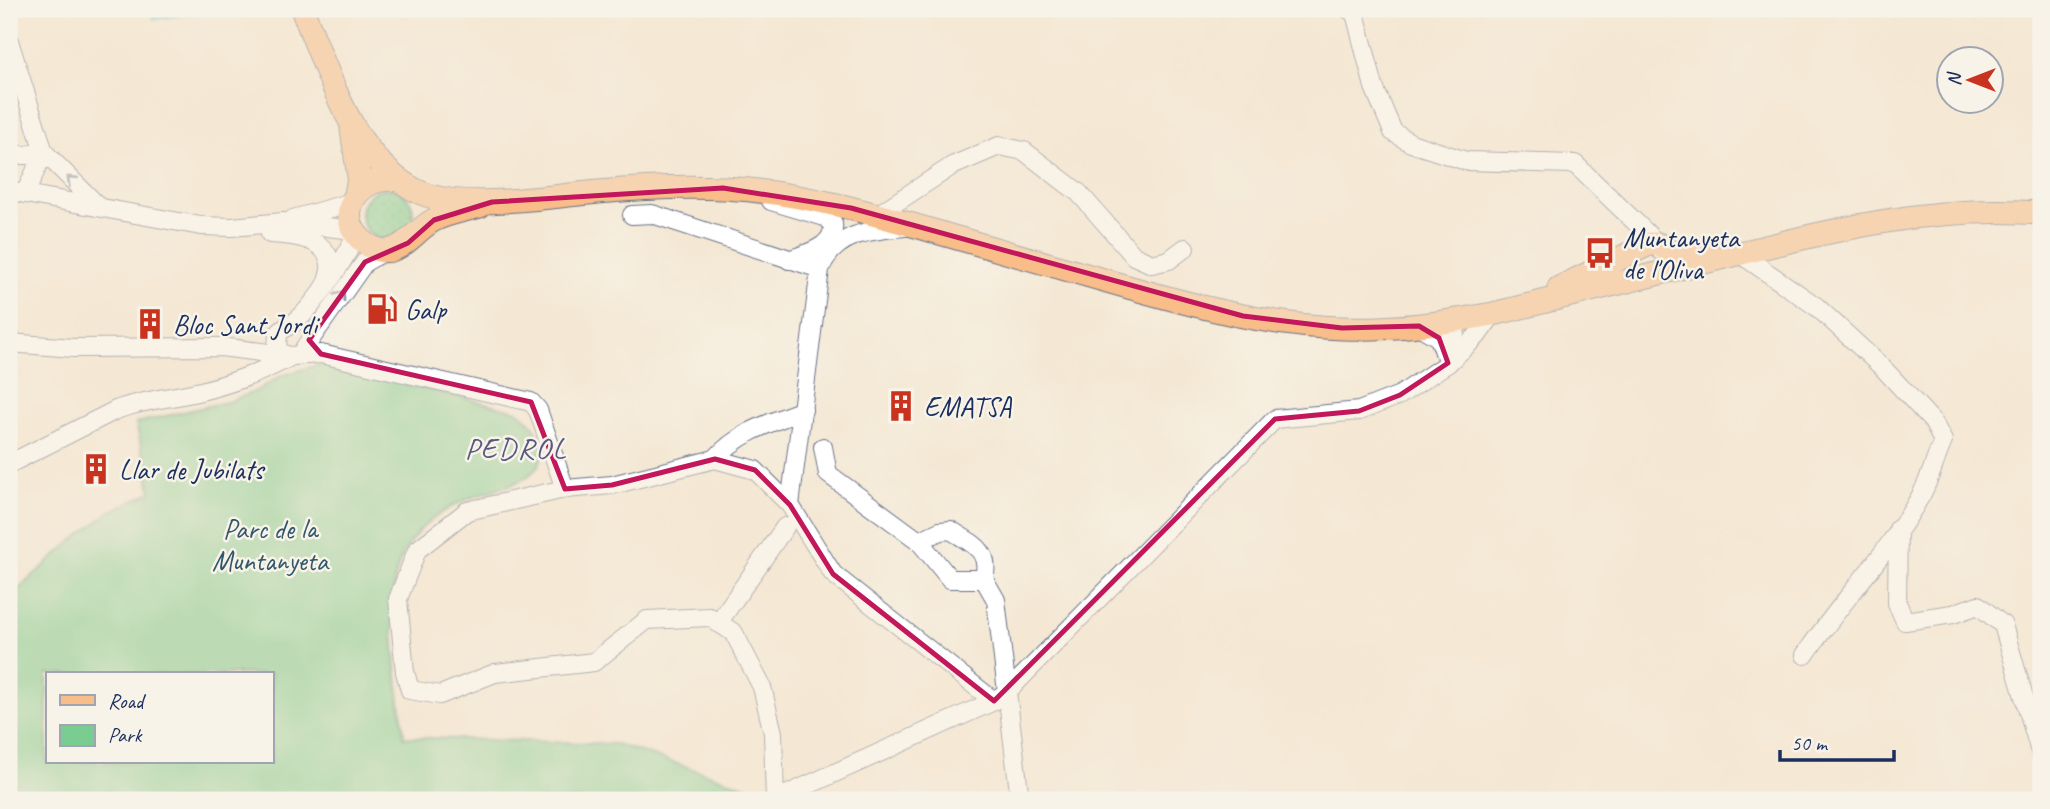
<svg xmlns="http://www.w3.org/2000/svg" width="2050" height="809" font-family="Caveat,sans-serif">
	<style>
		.grass { fill: url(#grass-dots); stroke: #4a7e77; stroke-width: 2 }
		.green { fill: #79cd90; stroke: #4a7e77; stroke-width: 2; fill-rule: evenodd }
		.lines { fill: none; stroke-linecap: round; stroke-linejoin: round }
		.stream { stroke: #52bfca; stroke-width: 4.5 }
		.minor-casing { stroke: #677087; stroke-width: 20 }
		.major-casing { stroke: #677087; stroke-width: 25 }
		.minor { stroke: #fff; stroke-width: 18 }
		.major { stroke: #f8bd88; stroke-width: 23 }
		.oneway { stroke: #8d97ae }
		.marked { fill: none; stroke: #c2185b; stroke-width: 5; stroke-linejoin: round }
		.labels { text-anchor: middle; stroke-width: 5; stroke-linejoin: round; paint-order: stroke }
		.poi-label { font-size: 28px; fill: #1b2f5e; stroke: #f7f3e8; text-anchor: start }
		.park-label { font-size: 28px; fill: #32566a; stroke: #f7f3e8 }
		.neighbourhood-label { font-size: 30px; letter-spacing: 2px; fill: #595882; stroke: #f7f3e8 }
	</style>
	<defs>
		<pattern id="grass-dots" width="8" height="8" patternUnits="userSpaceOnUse" patternTransform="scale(1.75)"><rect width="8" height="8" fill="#79cd90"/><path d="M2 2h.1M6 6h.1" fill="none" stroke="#68b07f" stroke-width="1.8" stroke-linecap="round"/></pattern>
	</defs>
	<rect width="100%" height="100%" fill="#f7f3e8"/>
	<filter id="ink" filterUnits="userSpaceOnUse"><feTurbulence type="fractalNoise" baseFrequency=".0143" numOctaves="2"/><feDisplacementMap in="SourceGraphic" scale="14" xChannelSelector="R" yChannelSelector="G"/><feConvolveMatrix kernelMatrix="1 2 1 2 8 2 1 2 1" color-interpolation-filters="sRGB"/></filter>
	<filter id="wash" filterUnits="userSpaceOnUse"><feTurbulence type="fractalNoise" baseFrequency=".00686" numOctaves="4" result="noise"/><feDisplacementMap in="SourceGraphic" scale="28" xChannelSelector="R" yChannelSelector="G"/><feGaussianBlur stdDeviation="1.57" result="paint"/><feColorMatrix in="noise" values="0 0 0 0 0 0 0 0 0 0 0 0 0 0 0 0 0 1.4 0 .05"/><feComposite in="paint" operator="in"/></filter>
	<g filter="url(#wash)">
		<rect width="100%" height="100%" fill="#f4e8d4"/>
		<circle class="grass" cx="387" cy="214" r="26"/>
		<path class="green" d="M317,365L406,384L514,410C535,418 553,453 534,471C522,483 505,486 490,491C452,503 416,522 400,561C383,601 400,692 404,737L616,744L764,792L766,800H9V597L71,542L111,511L151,492L136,423L230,401L254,392L281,376ZM47,674H271V762H47Z"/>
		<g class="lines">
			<path class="stream" d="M154,18L217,9"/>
		</g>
	</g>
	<g filter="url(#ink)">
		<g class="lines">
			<defs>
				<g id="minor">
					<path d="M1348,9L1355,13L1374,87L1393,132L1411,143L1466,161L1575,164L1658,244L1661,251"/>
					<path d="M9,41L44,152L99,207"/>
					<path d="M9,155H26L44,152"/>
					<path d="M9,191L201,226L232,227L283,222L354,230"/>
					<path d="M25,194L44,152"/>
					<path d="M771,201L825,217L833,223C836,247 807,253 789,260"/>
					<path d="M632,215L652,214L820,269"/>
					<path d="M877,215L952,166L999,146L1024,151L1079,193L1134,256L1152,264L1169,260L1185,248"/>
					<path d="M293,219L352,202"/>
					<path d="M270,234C290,235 328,237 330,265C331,270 328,277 327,282"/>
					<path d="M1739,253L1817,307L1883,368L1933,422L1943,441C1935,459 1930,480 1920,497C1888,554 1841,601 1805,655"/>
					<path d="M1419,326L1439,338L1448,363"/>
					<path d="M9,343L74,348L221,347L292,356L321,354L531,402L538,410L565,489"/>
					<path d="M303,350L365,262L387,250"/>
					<path d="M283,354L277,348L278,334C283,328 289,326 296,321C314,306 349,255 356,233"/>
					<path d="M1448,363L1458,320"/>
					<path d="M823,447L828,474L919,541L950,579H984L996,600L1020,800"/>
					<path d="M715,459C739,432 770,423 803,410"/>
					<path d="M9,464L116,410C143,400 172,398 201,391C233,383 263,372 292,356"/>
					<path d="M790,505L820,269C835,233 870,230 905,227"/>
					<path d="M1898,529L1897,603L1905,621L1953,614L1978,605L2003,625L2041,755"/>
					<path d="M919,541L940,531L951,530C973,545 991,549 984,579"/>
					<path d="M718,623L785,527"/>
					<path d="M994,701L833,574L790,505L755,470L715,459L612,485L565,489L467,511L417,550L398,599L405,672L410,690L440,695L495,673L594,662L647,620L710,617L734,633L762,687L773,733L775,800L994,701L1007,692L1275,419L1359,411L1400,395L1448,363L1477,336L1493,314"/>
				</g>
				<g id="major">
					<path d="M302,9C329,72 351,156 415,190C457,213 551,196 598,192C640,188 682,186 724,188C801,192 876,214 950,236C1010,253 1069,270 1128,287C1199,307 1269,326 1342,328C1394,330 1443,323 1493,314C1575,294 1656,274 1737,254C1842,228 1932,205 2041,213"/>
					<path d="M352,129L359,177L356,195"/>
					<path d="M398,180C358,173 331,217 365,243C396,266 411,232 434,220C447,213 466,210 480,206"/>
					<path d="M1559,288L1649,244H1658L1670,252H1708"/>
				</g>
			</defs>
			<use href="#minor" class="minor-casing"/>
			<use href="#major" class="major-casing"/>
			<use href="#minor" class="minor"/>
			<use href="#major" class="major"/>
		</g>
		<defs><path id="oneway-chevron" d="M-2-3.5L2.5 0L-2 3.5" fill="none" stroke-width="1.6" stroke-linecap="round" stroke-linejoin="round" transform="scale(1.75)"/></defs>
		<g class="oneway">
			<use href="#oneway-chevron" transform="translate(71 180) rotate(-137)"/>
			<use href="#oneway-chevron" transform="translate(341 295) rotate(-55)"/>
		</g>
	</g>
	<path d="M0 0H2050V809H0ZM723,188L851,208L1243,316L1342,328L1419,326L1439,338L1448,363L1400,395L1359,411L1275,419L994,701L833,574L790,505L755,470L715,459L612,485L565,489L531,402L321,354L309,340L365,262L408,243L434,220L492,202Z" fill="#f4e8d4" fill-opacity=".55" fill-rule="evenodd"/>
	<path class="marked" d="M723,188L851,208L1243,316L1342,328L1419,326L1439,338L1448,363L1400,395L1359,411L1275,419L994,701L833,574L790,505L755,470L715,459L612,485L565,489L531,402L321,354L309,340L365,262L408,243L434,220L492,202Z"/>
	<defs>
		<symbol id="bus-bare" viewBox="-9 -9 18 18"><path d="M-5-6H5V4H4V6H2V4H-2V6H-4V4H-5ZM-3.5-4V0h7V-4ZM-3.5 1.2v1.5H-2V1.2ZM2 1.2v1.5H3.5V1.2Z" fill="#c8321e" stroke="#f7f3e8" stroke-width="2.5" paint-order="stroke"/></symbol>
		<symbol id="fuel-bare" viewBox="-9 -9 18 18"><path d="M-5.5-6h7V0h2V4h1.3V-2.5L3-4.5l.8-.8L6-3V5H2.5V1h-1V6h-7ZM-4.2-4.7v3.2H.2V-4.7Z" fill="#c8321e" stroke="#f7f3e8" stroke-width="2.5" paint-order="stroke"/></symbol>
		<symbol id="building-bare" viewBox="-9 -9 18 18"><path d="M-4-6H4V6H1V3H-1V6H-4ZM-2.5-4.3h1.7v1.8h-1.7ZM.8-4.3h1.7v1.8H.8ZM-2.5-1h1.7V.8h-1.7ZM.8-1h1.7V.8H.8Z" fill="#c8321e" stroke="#f7f3e8" stroke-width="2.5" paint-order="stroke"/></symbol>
	</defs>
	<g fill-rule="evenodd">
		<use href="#bus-bare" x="1578" y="231" width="44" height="44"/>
		<use href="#fuel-bare" x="360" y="287" width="44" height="44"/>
		<use href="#building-bare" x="128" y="302" width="44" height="44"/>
		<use href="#building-bare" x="879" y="384" width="44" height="44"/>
		<use href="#building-bare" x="74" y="447" width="44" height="44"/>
	</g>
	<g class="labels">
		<g class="poi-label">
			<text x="1623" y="247">Muntanyeta<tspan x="1623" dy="32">de l'Oliva</tspan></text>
			<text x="405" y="319">Galp</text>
			<text x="173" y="334">Bloc Sant Jordi</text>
			<text x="924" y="416">EMATSA</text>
			<text x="119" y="479">Llar de Jubilats</text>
		</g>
		<g class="park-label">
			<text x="270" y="538">Parc de la<tspan x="270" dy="32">Muntanyeta</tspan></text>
		</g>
		<g class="neighbourhood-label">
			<text x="516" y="458">PEDROL</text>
		</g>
	</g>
	<rect width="2050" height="809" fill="none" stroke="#f7f3e8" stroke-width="35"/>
	<rect x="46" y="672" width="228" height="91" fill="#f7f3e8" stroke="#9fa5b1" stroke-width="2"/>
	<rect x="60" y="695" width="35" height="10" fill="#f8bd88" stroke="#9fa5b1" stroke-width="2"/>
	<text x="108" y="708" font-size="21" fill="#1b2f5e">Road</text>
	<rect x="60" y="725" width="35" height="21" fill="#79cd90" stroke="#9fa5b1" stroke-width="2"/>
	<text x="108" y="742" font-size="21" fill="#1b2f5e">Park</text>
	<g transform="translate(1970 80) rotate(270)"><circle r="33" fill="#f7f3e8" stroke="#9fa5b1" stroke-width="2"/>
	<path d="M0-5L12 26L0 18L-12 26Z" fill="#c8321e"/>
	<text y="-10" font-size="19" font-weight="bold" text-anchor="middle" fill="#1b2f5e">N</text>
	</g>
	<path d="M1780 750v10h114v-10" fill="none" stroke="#1b2f5e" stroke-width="3.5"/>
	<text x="1791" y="750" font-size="21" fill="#1b2f5e" stroke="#f7f3e8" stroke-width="5" paint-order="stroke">50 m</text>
</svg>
